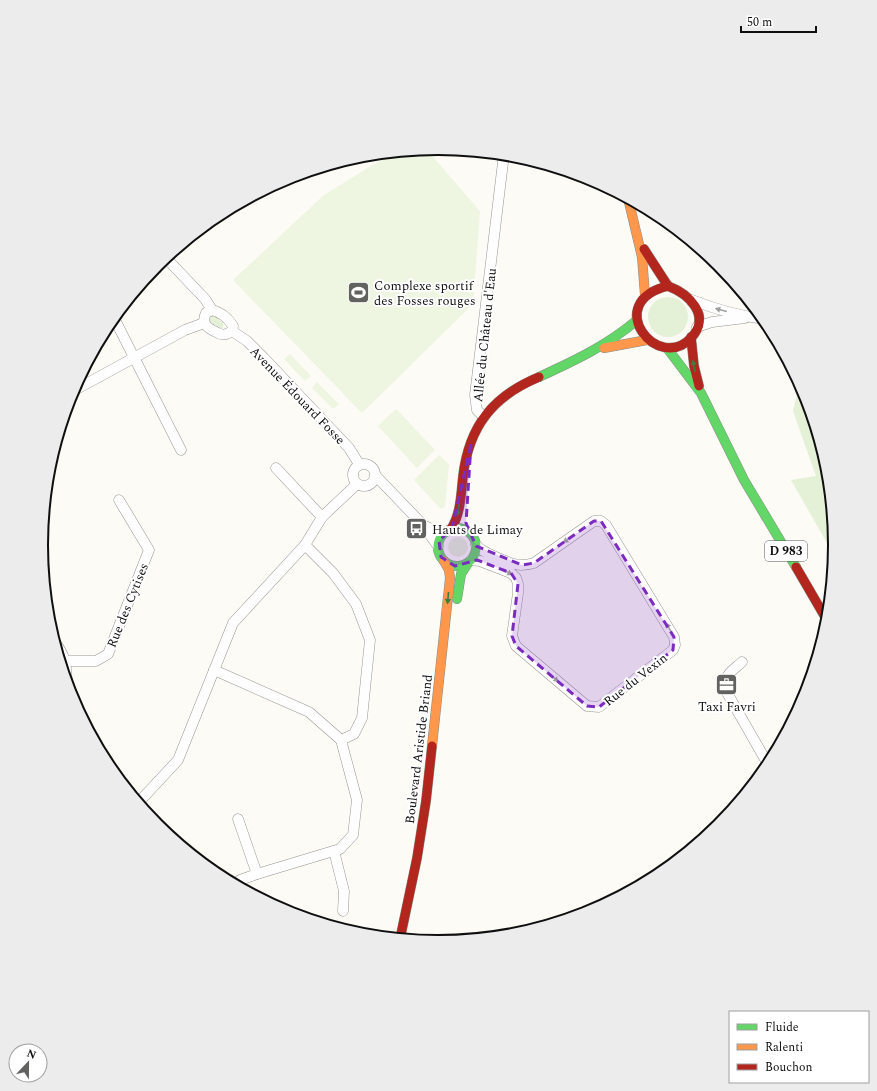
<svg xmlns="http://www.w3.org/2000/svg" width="877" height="1091" font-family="Spectral,serif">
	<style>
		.green { fill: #e4f1d6 }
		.pitch { fill: #eef5e0 }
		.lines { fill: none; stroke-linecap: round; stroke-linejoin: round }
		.street-casing { stroke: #969593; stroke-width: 11 }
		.fast-casing { stroke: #8c8c89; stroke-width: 10 }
		.slow-casing { stroke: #8c8c89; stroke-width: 10 }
		.jam-casing { stroke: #8c8c89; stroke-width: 10 }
		.street { stroke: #fffefe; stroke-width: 10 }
		.fast { stroke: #63d668; stroke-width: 9 }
		.slow { stroke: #ff974d; stroke-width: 9 }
		.jam { stroke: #b3261e; stroke-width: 9 }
		.oneway { fill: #9f9e9e }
		.oneway2 { fill: #3d7c40 }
		.marked { fill: #7b2cbf; fill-opacity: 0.2; stroke: #7b2cbf; stroke-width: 3; stroke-dasharray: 8 5; stroke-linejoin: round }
		.labels { text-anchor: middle; stroke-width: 4; stroke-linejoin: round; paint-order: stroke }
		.shield { fill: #fff; stroke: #575757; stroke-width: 1 }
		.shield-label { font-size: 12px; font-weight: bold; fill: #0f0f0f }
		.poi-label { font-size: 13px; fill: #0f0f0f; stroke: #fff; text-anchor: start }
		.street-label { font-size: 13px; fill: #0f0f0f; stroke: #fff }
		.rim { fill: none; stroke: #0f0f0f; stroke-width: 2 }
	</style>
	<rect width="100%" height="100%" fill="#fcfbf5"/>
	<g class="green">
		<circle cx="668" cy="317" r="20"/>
		<path d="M211,316H215L223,323V328L219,329L211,325L208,318Z"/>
		<path d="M800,382L806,394L828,468L836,546L835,557L791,480L816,476L793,411Z"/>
		<circle cx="458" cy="547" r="10"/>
	</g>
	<g class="pitch">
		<path d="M426,149L480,211L473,304L362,413L233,280L324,195L392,153Z"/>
		<path d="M290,354L311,376L305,381L284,359Z"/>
		<path d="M317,382L339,404L333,409L312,388Z"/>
		<path d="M396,409L435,450L417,468L378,426Z"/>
		<path d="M439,455L449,464L445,506L441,509L414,480Z"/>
	</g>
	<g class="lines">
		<defs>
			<g id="street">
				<path d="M166,258L205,299L212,310"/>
				<path d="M692,300C715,309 739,316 764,319"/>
				<path d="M212,310C222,313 227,317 233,326L232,331C230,332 228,334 226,334C223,335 219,334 216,332C207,328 201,323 206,313Z"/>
				<path d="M114,318L181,450"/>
				<path d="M697,327L712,322L745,318"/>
				<path d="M232,331L247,341L264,358L349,448L359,464"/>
				<path d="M73,391L185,330L204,323"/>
				<path d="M484,417L477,410L475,395L504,154"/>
				<circle cx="364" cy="475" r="11"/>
				<path d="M276,468L322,517"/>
				<path d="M376,476L423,525L438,546"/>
				<path d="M425,526L439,533L445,532"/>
				<path d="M471,560L480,561L511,573L516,578L518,584V593L512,636L516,646L587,706L599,707L673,650L675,645L674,637L606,525L601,521H594L534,563C530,564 525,565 521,565C512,565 481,552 476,545"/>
				<path d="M54,641C66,656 66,664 67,682"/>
				<path d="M66,661H96L108,654L149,550L119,500"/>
				<path d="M742,662C731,672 723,675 726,691L769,766"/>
				<path d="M214,670L309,712L341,740"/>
				<path d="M138,803L178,760L233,623L305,545L322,517L357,484"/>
				<path d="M238,819L257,874"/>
				<path d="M334,851L344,891L343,911"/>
				<path d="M235,885L240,880L257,874L340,849L353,835L357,800L341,740L354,734L362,718L370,640L356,604L333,573L305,545"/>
			</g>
			<g id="fast">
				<path d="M667,348L701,393L744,480L796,567"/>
				<path d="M539,377C574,361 608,345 637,320"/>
				<circle cx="457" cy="547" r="19"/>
				<path d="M457,599L461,574L468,563"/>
			</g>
			<g id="slow">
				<path d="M628,198L642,257L645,295"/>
				<path d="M604,348L647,340"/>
				<path d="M432,746L450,578L449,570L444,561"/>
			</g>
			<g id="jam">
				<path d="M644,249L668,286"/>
				<path d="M668,286C689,294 711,315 692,337C658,375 601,302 668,286Z"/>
				<path d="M691,337L694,366L699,386"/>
				<path d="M451,529C461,514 461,493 463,476C469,426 493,396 539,377"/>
				<path d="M796,567L828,622"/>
				<path d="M400,939L417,858L426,801L432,746"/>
			</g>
		</defs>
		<use href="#street" class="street-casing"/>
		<use href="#fast" class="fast-casing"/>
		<use href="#slow" class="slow-casing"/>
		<use href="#jam" class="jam-casing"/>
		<use href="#street" class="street"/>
		<use href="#fast" class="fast"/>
		<use href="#slow" class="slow"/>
		<use href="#jam" class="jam"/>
	</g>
	<defs><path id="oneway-solid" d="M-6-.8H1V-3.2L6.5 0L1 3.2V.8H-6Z"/></defs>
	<g class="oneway">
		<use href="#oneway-solid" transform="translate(721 310) rotate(-165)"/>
		<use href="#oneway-solid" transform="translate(568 539) rotate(145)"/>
		<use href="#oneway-solid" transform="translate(507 572) rotate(28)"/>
		<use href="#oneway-solid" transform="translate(669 628) rotate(-121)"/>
		<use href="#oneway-solid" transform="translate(554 678) rotate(40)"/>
	</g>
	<g class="oneway2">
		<use href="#oneway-solid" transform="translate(694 366) rotate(-102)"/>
		<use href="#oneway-solid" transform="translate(458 510) rotate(100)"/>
		<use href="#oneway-solid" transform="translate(448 598) rotate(95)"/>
	</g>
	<path class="marked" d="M471,444L466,523L476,546L522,565L534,563L594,521H601L674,637L673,650L599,707L587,706L516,646L512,636L518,584L511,573L477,560L455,566L441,557L439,541L452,528Z"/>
	<defs>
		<symbol id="stadium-square" viewBox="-11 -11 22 22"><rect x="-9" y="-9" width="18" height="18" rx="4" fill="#626260" stroke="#fff"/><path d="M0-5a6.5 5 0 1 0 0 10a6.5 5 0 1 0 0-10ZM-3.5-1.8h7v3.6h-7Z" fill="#fff"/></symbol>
		<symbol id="bus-square" viewBox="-11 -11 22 22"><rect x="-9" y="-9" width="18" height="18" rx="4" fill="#626260" stroke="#fff"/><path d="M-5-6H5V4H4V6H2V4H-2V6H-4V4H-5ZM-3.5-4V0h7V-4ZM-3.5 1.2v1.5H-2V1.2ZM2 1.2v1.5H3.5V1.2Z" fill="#fff"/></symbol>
		<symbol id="office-square" viewBox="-11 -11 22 22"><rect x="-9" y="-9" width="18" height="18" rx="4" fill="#626260" stroke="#fff"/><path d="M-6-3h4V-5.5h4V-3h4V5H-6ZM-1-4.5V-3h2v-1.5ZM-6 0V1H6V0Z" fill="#fff"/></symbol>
	</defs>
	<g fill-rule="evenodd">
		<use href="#stadium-square" x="346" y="280" width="25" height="25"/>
		<use href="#bus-square" x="404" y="516" width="25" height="25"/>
		<use href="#office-square" x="714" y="672" width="25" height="25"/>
	</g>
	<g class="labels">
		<rect class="shield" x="765" y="541" width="42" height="20" rx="3"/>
		<g class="shield-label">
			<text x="786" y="555">D 983</text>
		</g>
		<g class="poi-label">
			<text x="374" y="290">Complexe sportif<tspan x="374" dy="15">des Fosses rouges</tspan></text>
			<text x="432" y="534">Hauts de Limay</text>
			<text x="727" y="711" text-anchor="middle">Taxi Favri</text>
		</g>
		<g class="street-label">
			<text transform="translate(484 335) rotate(-84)" y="5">Allée du Château d'Eau</text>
			<text transform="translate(298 395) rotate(46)" y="5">Avenue Édouard Fosse</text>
			<text transform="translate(127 605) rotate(-68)" y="5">Rue des Cytises</text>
			<text transform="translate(635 679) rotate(-38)" y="5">Rue du Vexin</text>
			<text transform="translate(418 749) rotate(-83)" y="5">Boulevard Aristide Briand</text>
		</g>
	</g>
	<path d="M0 0H877V1091H0ZM48 545a390 390 0 1 1 780 0a390 390 0 1 1-780 0Z" fill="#ececec" fill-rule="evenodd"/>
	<path class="rim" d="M48 545a390 390 0 1 1 780 0a390 390 0 1 1-780 0Z"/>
	<rect x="729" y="1011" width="140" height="72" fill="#ffffff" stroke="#9f9f9f"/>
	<rect x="737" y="1024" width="20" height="6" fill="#63d668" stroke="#9f9f9f"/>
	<text x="765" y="1031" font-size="12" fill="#0f0f0f">Fluide</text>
	<rect x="737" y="1044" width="20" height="6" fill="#ff974d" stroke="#9f9f9f"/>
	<text x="765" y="1051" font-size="12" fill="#0f0f0f">Ralenti</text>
	<rect x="737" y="1064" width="20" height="6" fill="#b3261e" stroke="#9f9f9f"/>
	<text x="765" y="1071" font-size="12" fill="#0f0f0f">Bouchon</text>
	<g transform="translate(28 1063) rotate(22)"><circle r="19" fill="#ffffff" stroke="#9f9f9f"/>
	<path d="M0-3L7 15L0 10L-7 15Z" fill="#626260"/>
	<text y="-6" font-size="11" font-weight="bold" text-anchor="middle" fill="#0f0f0f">N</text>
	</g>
	<path d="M741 26v6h75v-6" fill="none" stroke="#0f0f0f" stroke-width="2"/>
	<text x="747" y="26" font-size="12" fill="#0f0f0f" stroke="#ffffff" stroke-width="3" paint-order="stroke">50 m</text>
</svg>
